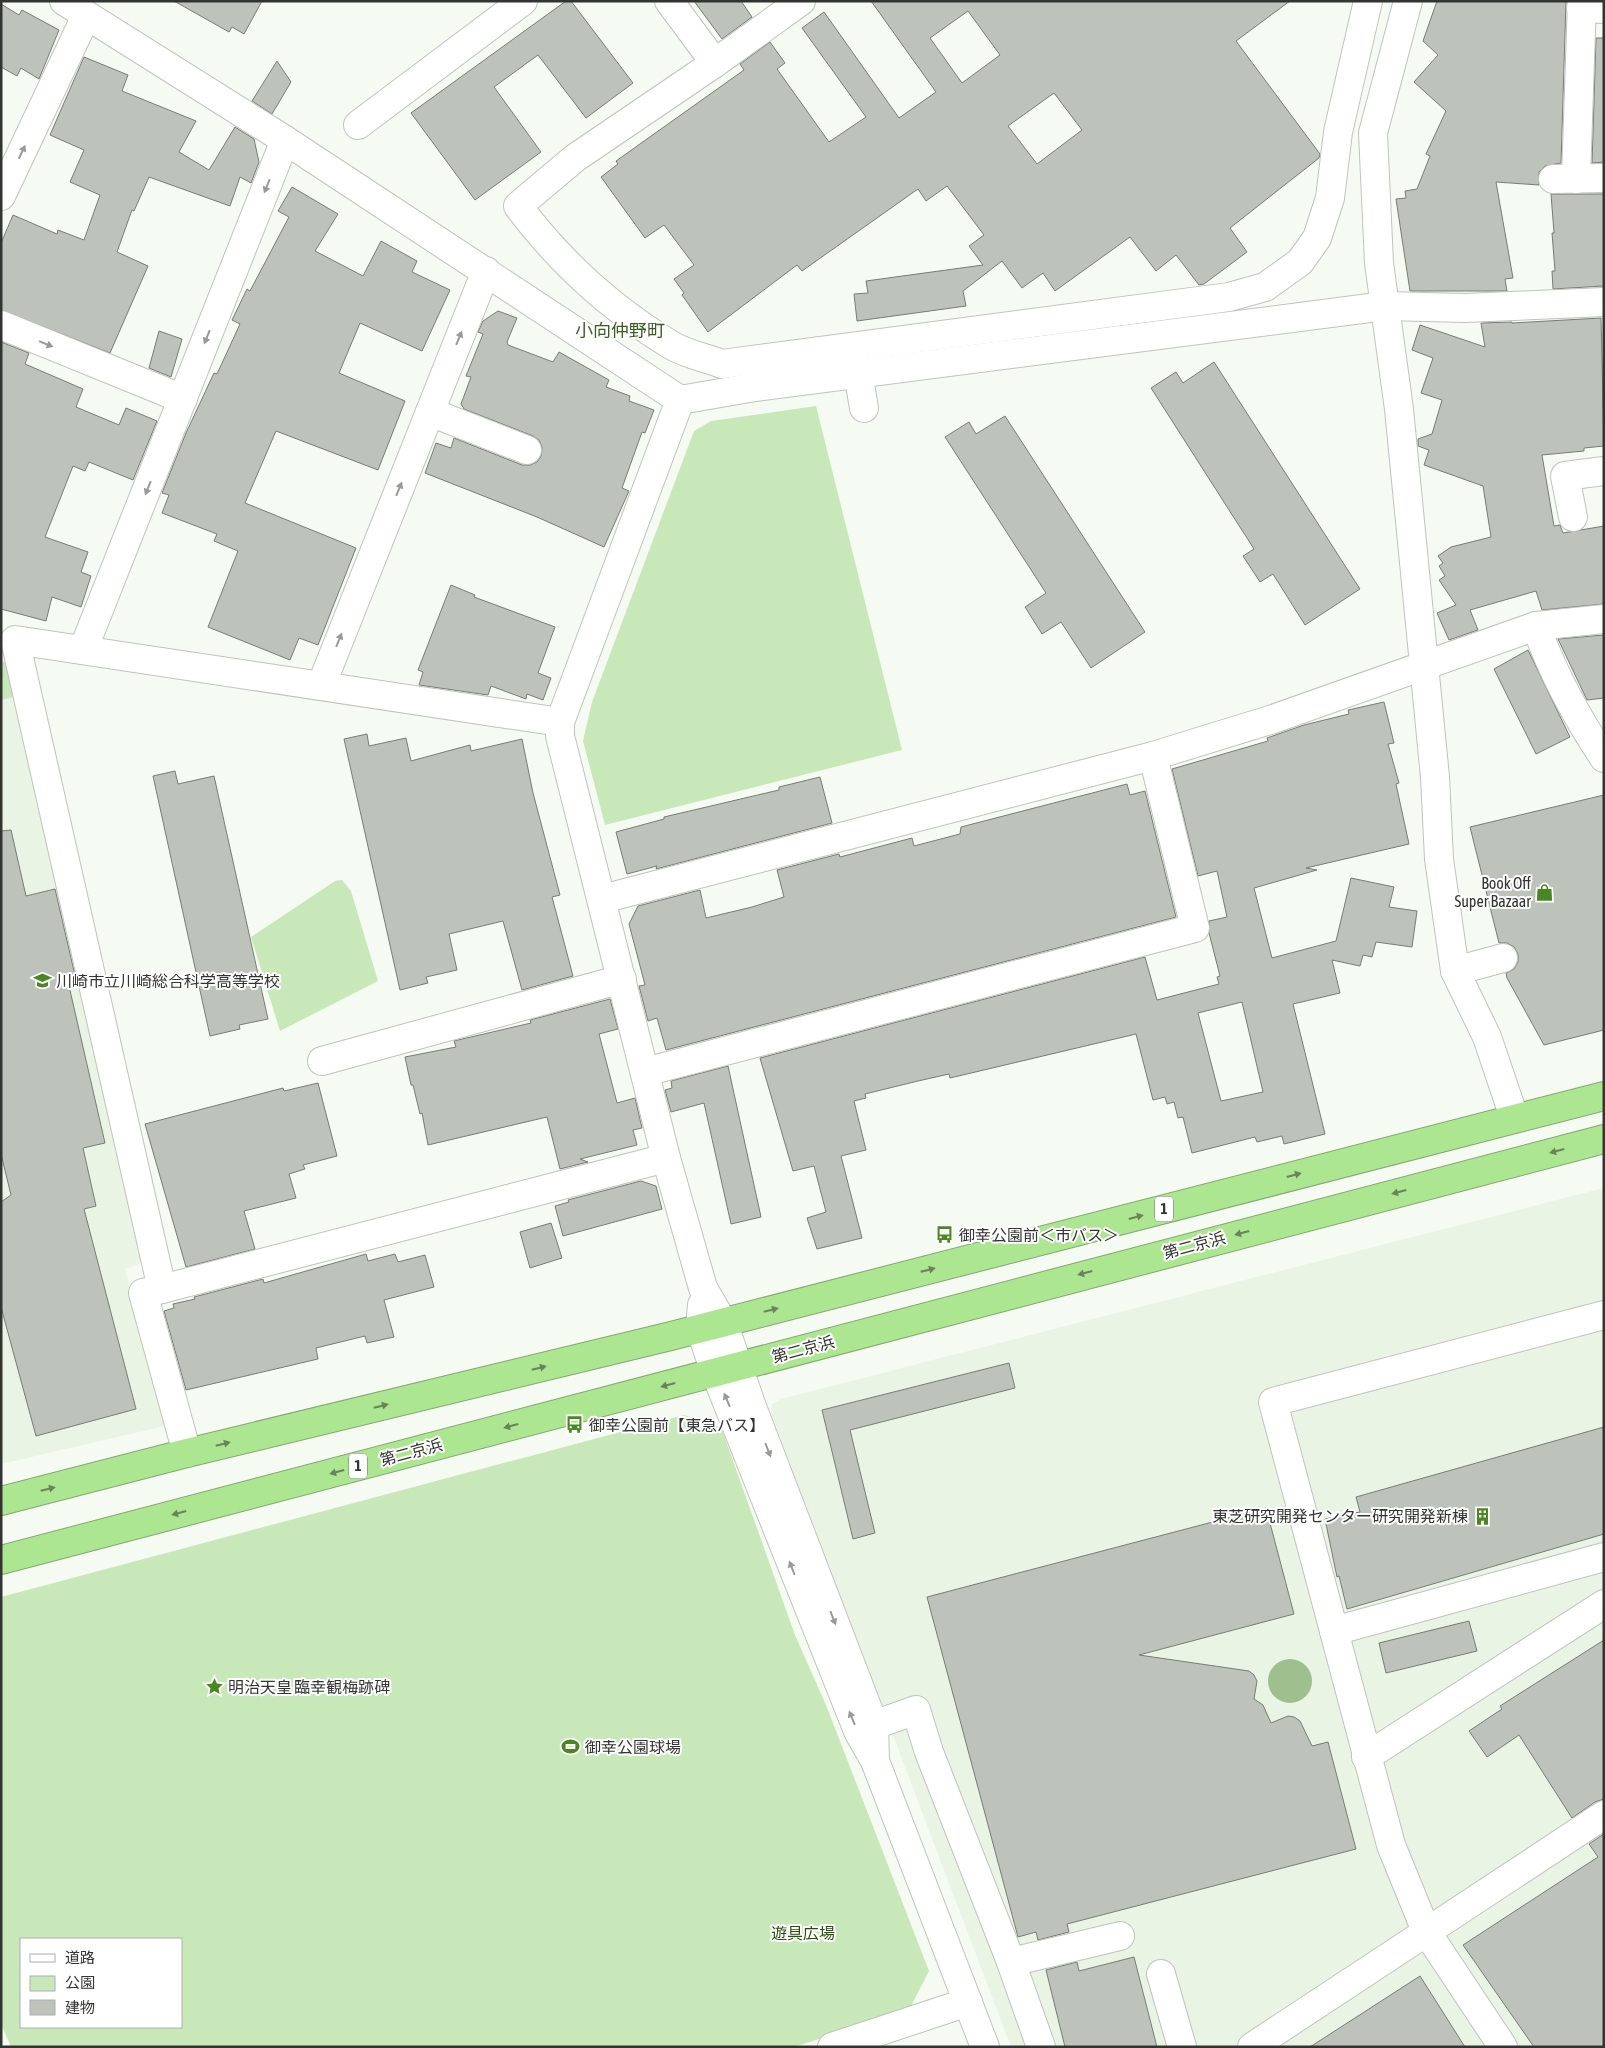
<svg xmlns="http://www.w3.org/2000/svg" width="1605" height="2048" font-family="'Asap Condensed','Noto Sans JP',sans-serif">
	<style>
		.built { fill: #e9f4e4 }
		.green { fill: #c8e8b9; fill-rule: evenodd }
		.water { fill: #9ebf8e }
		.building { fill: #bdc3ba; stroke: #777d75; fill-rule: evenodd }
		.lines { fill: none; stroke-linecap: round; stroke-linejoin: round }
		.minor-casing { stroke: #bec4bb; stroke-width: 30 }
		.highway-casing { stroke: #82a86f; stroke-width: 30 }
		.minor { stroke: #fff; stroke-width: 28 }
		.highway { stroke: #ade691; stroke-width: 28 }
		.oneway { fill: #989a98 }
		.oneway2 { fill: #69845c }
		.labels { text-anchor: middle; stroke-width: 4; stroke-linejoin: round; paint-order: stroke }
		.shield { fill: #fff; stroke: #70716f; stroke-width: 1 }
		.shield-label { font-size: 15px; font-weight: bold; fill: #323431 }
		.poi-label { font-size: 16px; fill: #323431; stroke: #fff; text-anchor: start }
		.street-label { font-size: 16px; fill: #323431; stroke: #fff }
		.park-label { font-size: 16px; fill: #254e07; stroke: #fff }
		.neighbourhood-label { font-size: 18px; fill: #396023; stroke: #fff }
	</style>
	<rect width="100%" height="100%" fill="#f5fbf2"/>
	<g class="built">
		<path d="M18,696L148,1261L125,1269L169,1425L1,1464V700Z"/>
		<path d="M1604,1188V2047H1011L771,1413L772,1404L781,1399Z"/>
	</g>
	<g class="green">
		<path d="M816,406L902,750L605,825L583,741L592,702L694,431L711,421Z"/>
		<path d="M1,661L10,663L18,696L1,700Z"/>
		<path d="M342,880L351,891L378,981L280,1031L251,937L335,881Z"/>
		<path d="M684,1415L721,1427L795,1635L826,1705L929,1971L909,2010L794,2047H11L1,2024V1597ZM21,1939H181V2027H21Z"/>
	</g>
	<circle class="water" cx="1290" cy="1681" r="22"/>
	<g class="building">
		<path d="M174,1H262L244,34L232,27L229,32Z"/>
		<path d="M566,1H571L633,83L586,118L538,55L494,87L541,152L475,200L411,113Z"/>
		<path d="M694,1H741L752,17L722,39Z"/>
		<path d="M871,1H1290L1236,41L1320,154L1319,158L1230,228L1247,252L1204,284L1199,285L1176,255L1156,271L1130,237L1055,291L1043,273L1022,288L1002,261L963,291L966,306L857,321L854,294L868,293L866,281L983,265L969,246L984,235L947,186L926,201L918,189L802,271L797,265L708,332L682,295L684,293L674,279L694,265L664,225L645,238L601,177L618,164L616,161L744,70L740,64L770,42L785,63L777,69L829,142L866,117L802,28L824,12L899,118L936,92ZM968,11L1000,55L962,83L930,38ZM1054,93L1082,130L1037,164L1008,126Z"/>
		<path d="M1437,1H1566L1561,163L1545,166L1539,172V185L1496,182L1513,278L1505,279L1507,291H1410L1396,199L1406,198L1405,191L1417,189L1430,156L1426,154L1446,111L1414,82L1438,55L1423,41Z"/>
		<path d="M1,4L19,15L22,10L59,30L39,79L21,68L17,76L1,67Z"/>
		<path d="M1596,38H1604V162L1592,163Z"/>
		<path d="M84,57L128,75L122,91L196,121L179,152L209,170L235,127L254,139L259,162L251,183L240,177L230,206L149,177L134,211L132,210L117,252L148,266L110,353L1,310V243L13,215L57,234L58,230L84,240L100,195L70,182L84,150L50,135Z"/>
		<path d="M277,61L291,82L272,114L252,101Z"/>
		<path d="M292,187L338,214L315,251L363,276L381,241L417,261L412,272L450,290L422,351L360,323L339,373L405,401L378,470L276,431L245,503L356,548L318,645L299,638L290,660L208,627L238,551L214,541L217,534L162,513L169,495L162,493L186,433L214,373L217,374L240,324L232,320L247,289L250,291L289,217L278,211Z"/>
		<path d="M1551,194H1604V286L1553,289L1552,271H1555L1552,233H1554Z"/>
		<path d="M498,311L517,318L507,342L508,345L553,362L559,352L609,380L606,387L630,396L629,401L654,410L645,433L642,432L622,488L629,491L604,547L537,517L425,473L436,443L451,448L454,438L522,465H530L537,462L541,456L542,447L539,440L533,436L464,409L461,404L471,377L466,376L483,334L478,332L483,321Z"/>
		<path d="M1601,318L1604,446L1584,448V451L1542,455L1554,526L1560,525L1563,533L1604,526V604L1542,610L1536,591L1470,610L1478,630L1449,640L1437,613L1456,605L1439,580L1445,576L1439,566L1443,563L1438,556L1451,547L1491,537L1483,486L1424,465L1429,450L1418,446V439L1432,434L1442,400L1421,393L1433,358L1412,350L1420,325L1485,347L1481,323L1512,322V323Z"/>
		<path d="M159,331L182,339L171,377L149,368Z"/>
		<path d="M1,342L29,353L25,364L83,389L76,407L119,425L126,408L157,421L133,480L89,462L85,471L73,466L45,537L88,552L81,572L91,576L81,607L52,597L46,621L1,609Z"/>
		<path d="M1214,362L1360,589L1305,625L1273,574L1260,582L1243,556L1254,549L1151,388L1176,372L1183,383Z"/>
		<path d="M1005,416L1145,632L1091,668L1061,622L1042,634L1025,607L1046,593L945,437L969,422L976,434Z"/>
		<path d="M451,585L475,595L474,597L555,627L538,673L551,678L543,700L527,694L526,699L491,686L488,695L419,685L423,672L418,670Z"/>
		<path d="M1604,635V698L1587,700L1558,639Z"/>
		<path d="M1528,650L1570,737L1536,754L1494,669Z"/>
		<path d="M1384,702L1394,743L1388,744L1399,783L1396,784L1409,844L1306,868L1317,870L1254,888L1272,958L1336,941L1351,878L1394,887L1389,907L1417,911L1412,947L1376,942L1372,957L1363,955L1360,966L1332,960L1340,993L1293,1004L1325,1134L1284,1144L1282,1136L1257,1142L1255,1137L1192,1153L1183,1117L1178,1118L1174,1102L1167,1104L1165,1097L1153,1100L1136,1034L950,1078L949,1074L918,1081L865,1094L866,1098L854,1101L866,1150L841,1156L862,1238L817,1249L807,1218L826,1212L814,1166L793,1171L760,1058L1145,957L1157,1000L1219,984L1217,977L1220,976L1209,933V921L1227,917L1217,871L1198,876L1172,769L1268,741L1267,738L1304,725L1349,714L1348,710ZM1242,1002L1263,1092L1221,1101L1198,1013Z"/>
		<path d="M367,734L369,746L406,738L411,761L470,745L471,751L522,739L533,793L560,895L552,897L573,976L522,990L503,921L449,934L457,970L426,977L428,983L400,990L344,739Z"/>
		<path d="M175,771L178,784L214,776L268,1019L239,1025L240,1029L210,1036L153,776Z"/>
		<path d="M820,777L832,823L656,869L657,866L627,874L616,832L664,819V817L779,790V787Z"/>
		<path d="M1127,784L1130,795L1145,791L1176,917L666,1050L657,1018L648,1021L639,986L645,985L629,924L638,906L700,890L706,918L752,907L784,897L777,870L839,854L840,857L912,838L914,846L960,834L961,827Z"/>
		<path d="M1604,795V1030L1544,1045L1507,978L1506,973L1514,969L1518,962V954L1514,947L1507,943H1499L1470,827Z"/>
		<path d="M11,830L26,896L55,889L77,984L69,986L105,1143L83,1148L96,1206L84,1209L136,1409L36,1436L1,1307V1202L11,1195L1,1154V831Z"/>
		<path d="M610,999L618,1029L599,1034L617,1103L635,1098L642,1128L633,1130L637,1145L580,1159L588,1162L560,1169L547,1117L428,1145L422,1113L420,1114L413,1085H411L405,1057L456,1047L454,1041L531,1023L530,1020Z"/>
		<path d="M728,1066L761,1217L731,1224L704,1103L671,1112L665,1090L672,1088L671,1081Z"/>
		<path d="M318,1083L337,1156L303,1165L305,1169L289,1174L296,1198L244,1211L255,1249L186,1267L145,1124L283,1088L284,1091Z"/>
		<path d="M641,1181L656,1186L662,1209L563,1236L555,1206L569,1202L568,1200Z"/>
		<path d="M551,1223L562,1258L530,1268L520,1232Z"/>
		<path d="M366,1254L368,1261L395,1254L398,1262L425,1255L434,1287L384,1300L394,1337L367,1343L365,1336L316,1348L318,1359L186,1390L164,1311L174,1308L173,1304L195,1299L194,1297L263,1279L264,1283Z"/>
		<path d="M1009,1363L1015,1388L850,1430L875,1533L853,1539L822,1410Z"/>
		<path d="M1604,1427V1534L1347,1609L1339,1576L1337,1577L1325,1519L1360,1512L1356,1497Z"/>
		<path d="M1266,1508L1294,1614L1139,1655L1249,1671L1254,1675L1257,1681L1254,1699L1263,1705L1271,1723L1288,1716L1294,1717L1300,1721L1312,1746L1328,1742L1356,1849L1067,1924L1069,1932L1038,1940L1036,1932L1018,1937L927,1597Z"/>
		<path d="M1469,1621L1477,1651L1386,1673L1379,1643Z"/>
		<path d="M1604,1640V1799L1595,1802L1572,1818L1519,1735L1487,1757L1469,1731L1502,1709L1500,1706Z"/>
		<path d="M1604,1834V2047H1534L1463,1945L1598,1857L1589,1844Z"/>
		<path d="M1134,1957L1157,2047H1065L1046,1970L1077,1962L1079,1971Z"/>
		<path d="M1420,1976L1465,2047H1310Z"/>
	</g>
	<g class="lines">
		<defs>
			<g id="minor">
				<path d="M64,1L285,140L680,400L560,722V736L666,1158L703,1288L723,1322L751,1404L874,1725L875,1761"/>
				<path d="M669,1L715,63"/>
				<path d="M801,1L715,63L575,158L518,206C559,261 612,309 671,345C686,354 706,358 722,364L1229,297L1265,287L1300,262L1317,238L1330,198L1338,132L1368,1"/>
				<path d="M1408,1L1373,133L1379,263L1399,409L1435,777L1439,859L1455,971L1487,1037L1514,1117"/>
				<path d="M1581,8L1604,9"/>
				<path d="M358,125L523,1"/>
				<path d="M1553,179L1604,178"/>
				<path d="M1576,179L1582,1"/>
				<path d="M1,196L86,16"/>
				<path d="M1,325L183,399"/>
				<path d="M858,373L864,408"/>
				<path d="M680,400L755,387L1385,306L1465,308L1604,302"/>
				<path d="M430,412L527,450"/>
				<path d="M1573,517L1565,476L1604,471"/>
				<path d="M1536,626L1604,619"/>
				<path d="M83,650L285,140"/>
				<path d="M321,686L486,271"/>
				<path d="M560,722L15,640L162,1289L666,1158"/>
				<path d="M602,899L1153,756L1270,720L1536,626C1553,674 1576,716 1604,758"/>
				<path d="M1455,971L1503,958"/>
				<path d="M322,1061L622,979"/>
				<path d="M645,1072L1195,928L1153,756"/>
				<path d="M162,1289L143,1293L187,1453"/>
				<path d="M702,1305L700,1328L715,1372L858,1731L875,1761L985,2047"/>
				<path d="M1334,1631L1273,1402L1604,1315"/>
				<path d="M874,1725L916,1710L929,1752L1011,1962"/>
				<path d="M1366,1757L1604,1604"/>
				<path d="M1161,1974L1182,2047"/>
				<path d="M832,2047L968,2002"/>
				<path d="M1041,2047L1011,1962L1120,1936"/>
				<path d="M1252,2047L1604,1815"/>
				<path d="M1503,2047L1426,1931L1391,1845L1334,1631L1604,1557"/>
			</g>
			<g id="highway">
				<path d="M1,1501L187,1453L671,1336L1604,1096"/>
				<path d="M1,1560L1604,1139"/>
			</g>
		</defs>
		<use href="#minor" class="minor-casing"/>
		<use href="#highway" class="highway-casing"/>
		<use href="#minor" class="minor"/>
		<use href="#highway" class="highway"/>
	</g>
	<defs><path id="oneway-solid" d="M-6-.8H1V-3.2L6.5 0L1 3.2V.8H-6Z" transform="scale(1.25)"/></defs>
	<g class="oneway">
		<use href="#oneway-solid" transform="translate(22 152) rotate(-65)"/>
		<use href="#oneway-solid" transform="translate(267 186) rotate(112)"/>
		<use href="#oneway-solid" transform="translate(207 337) rotate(112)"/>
		<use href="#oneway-solid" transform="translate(459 338) rotate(-68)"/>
		<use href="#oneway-solid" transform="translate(46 344) rotate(22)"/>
		<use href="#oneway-solid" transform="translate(148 488) rotate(112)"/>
		<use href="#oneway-solid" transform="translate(399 489) rotate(-68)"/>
		<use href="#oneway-solid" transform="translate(339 640) rotate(-68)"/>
		<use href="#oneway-solid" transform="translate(727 1400) rotate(-113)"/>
		<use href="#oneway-solid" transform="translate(768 1450) rotate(69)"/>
		<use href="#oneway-solid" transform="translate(792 1568) rotate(-111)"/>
		<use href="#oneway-solid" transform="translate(833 1618) rotate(69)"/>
		<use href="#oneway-solid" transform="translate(852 1718) rotate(-112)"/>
	</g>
	<g class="oneway2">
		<use href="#oneway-solid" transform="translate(1557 1151) rotate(165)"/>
		<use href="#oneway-solid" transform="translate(1294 1175) rotate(-15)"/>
		<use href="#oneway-solid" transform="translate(1399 1192) rotate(165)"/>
		<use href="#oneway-solid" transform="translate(1136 1217) rotate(-15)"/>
		<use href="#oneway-solid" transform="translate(1242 1233) rotate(165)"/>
		<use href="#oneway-solid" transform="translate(928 1270) rotate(-14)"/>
		<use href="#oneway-solid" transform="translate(1085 1273) rotate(165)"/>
		<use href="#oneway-solid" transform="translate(771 1310) rotate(-14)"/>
		<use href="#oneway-solid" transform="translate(539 1368) rotate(-14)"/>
		<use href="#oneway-solid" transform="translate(668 1385) rotate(165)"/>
		<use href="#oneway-solid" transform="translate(381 1406) rotate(-14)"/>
		<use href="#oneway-solid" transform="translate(511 1426) rotate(165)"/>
		<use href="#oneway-solid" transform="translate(223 1444) rotate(-14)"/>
		<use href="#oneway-solid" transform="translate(337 1472) rotate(165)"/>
		<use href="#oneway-solid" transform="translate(48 1489) rotate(-14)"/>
		<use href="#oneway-solid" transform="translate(179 1513) rotate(165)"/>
	</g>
	<defs>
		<symbol id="shop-bare" viewBox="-9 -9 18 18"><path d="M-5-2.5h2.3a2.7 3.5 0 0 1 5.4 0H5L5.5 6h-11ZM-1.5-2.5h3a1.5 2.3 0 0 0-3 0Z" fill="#4b8624" stroke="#fff" stroke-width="2.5" paint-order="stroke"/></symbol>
		<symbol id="school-bare" viewBox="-9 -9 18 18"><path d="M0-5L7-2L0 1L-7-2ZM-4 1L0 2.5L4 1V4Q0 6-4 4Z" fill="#4b8624" stroke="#fff" stroke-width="2.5" paint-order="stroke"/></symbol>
		<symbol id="bus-bare" viewBox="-9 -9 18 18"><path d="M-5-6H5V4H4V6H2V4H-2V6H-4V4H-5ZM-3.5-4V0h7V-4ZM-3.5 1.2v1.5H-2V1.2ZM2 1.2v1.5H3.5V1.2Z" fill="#4b8624" stroke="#fff" stroke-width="2.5" paint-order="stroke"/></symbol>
		<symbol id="building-bare" viewBox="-9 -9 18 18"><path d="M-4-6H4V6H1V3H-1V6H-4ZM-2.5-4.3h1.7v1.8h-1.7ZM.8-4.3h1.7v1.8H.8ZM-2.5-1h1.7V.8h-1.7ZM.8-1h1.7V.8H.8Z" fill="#4b8624" stroke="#fff" stroke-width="2.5" paint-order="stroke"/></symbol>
		<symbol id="sight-bare" viewBox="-9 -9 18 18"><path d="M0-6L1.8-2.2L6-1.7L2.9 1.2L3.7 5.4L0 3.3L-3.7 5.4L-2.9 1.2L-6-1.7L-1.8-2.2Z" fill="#4b8624" stroke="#fff" stroke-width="2.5" paint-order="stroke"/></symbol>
		<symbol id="stadium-bare" viewBox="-9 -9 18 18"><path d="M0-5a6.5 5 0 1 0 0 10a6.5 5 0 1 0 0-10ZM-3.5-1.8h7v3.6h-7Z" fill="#4b8624" stroke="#fff" stroke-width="2.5" paint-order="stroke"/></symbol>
	</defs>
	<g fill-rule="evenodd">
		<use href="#shop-bare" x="1532" y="880" width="25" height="25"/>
		<use href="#school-bare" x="30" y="968" width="25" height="25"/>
		<use href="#bus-bare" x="932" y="1222" width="25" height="25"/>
		<use href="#bus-bare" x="562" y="1412" width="25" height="25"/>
		<use href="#building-bare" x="1470" y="1504" width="25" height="25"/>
		<use href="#sight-bare" x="202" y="1674" width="25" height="25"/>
		<use href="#stadium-bare" x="558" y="1734" width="25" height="25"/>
	</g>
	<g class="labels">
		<g class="shield">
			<rect x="1155" y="1196.5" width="18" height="25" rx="4"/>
			<rect x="349" y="1453.5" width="18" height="25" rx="4"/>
		</g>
		<g class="shield-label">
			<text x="1164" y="1214">1</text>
			<text x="358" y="1471">1</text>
		</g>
		<g class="poi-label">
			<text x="1531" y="889" text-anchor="end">Book Off<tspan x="1531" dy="18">Super Bazaar</tspan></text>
			<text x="56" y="987">川崎市立川崎総合科学高等学校</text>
			<text x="959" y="1241">御幸公園前＜市バス＞</text>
			<text x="589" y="1431">御幸公園前【東急バス】</text>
			<text x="1468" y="1522" text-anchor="end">東芝研究開発センター研究開発新棟</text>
			<text x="228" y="1693">明治天皇 臨幸観梅跡碑</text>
			<text x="585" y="1753">御幸公園球場</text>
		</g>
		<g class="street-label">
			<text transform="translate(1194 1245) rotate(-15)" y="6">第二京浜</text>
			<text transform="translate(803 1349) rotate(-15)" y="6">第二京浜</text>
			<text transform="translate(411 1452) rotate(-15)" y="6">第二京浜</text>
		</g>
		<g class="park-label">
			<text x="803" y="1939">遊具広場</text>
		</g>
		<g class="neighbourhood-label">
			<text x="620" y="337">小向仲野町</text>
		</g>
	</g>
	<rect width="1605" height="2048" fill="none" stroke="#323431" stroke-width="5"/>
	<rect x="20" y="1938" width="162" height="90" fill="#ffffff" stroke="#adaead"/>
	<rect x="30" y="1954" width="25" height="8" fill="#ffffff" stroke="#adaead"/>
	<text x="65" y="1963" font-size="15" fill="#323431">道路</text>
	<rect x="30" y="1976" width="25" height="15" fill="#c8e8b9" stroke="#adaead"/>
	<text x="65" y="1988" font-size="15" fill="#323431">公園</text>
	<rect x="30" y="2000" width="25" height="15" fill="#bdc3ba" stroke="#adaead"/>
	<text x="65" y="2013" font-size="15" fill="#323431">建物</text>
</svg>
